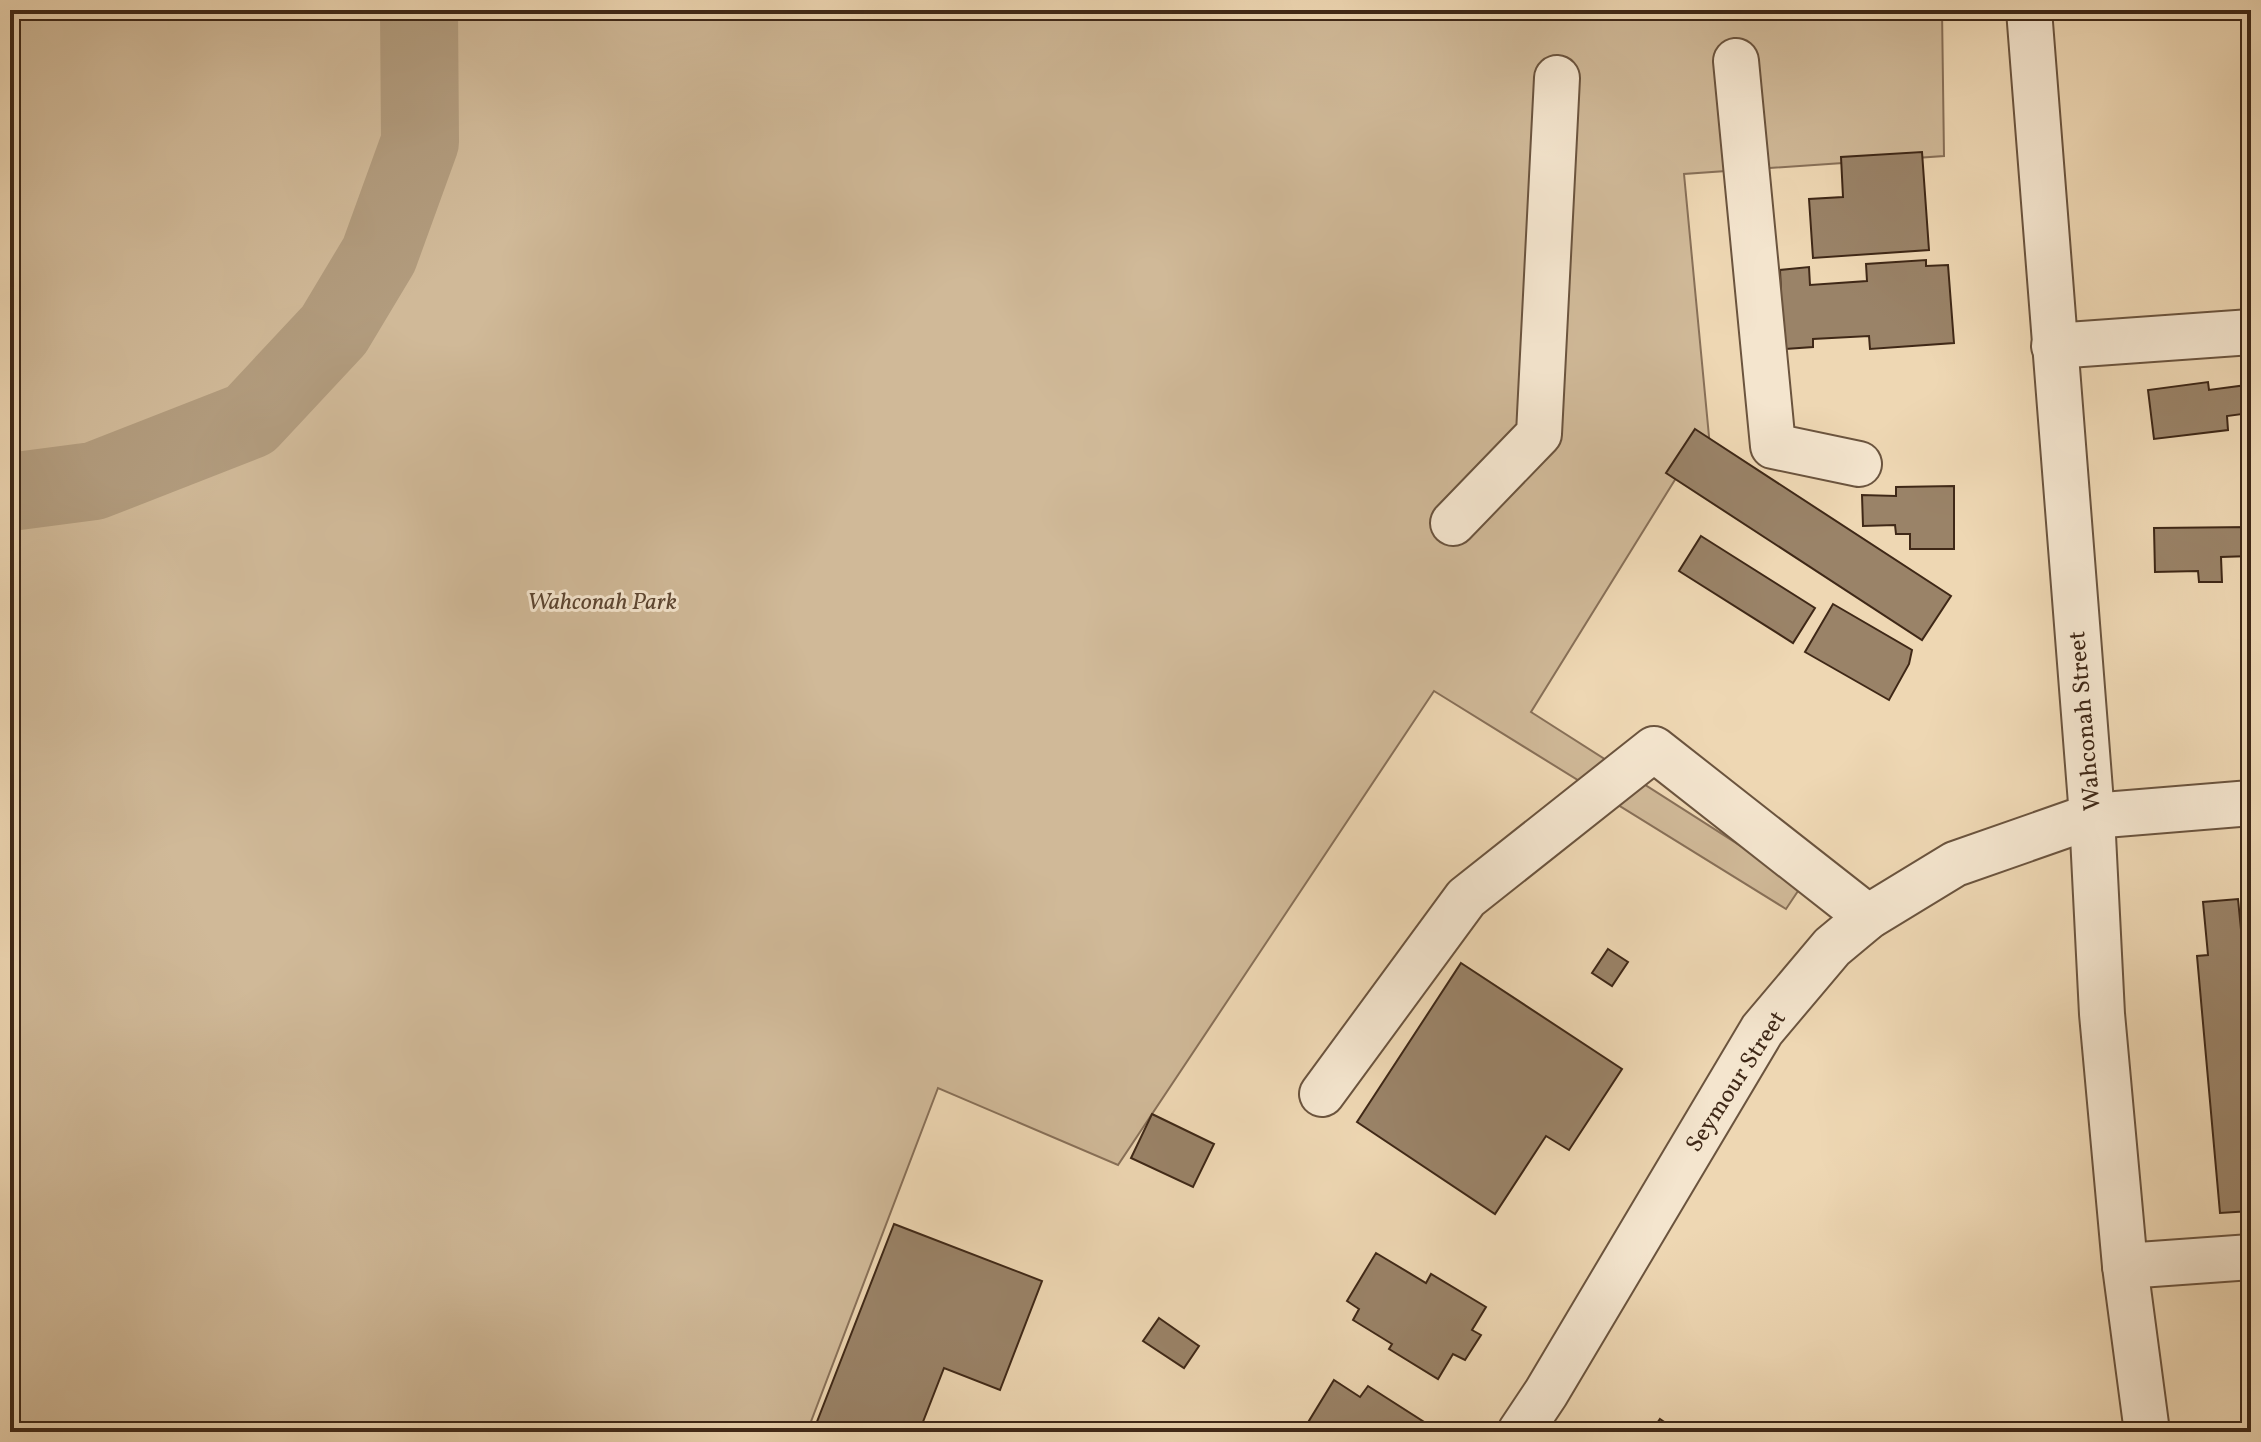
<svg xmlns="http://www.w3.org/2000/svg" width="2261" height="1442" font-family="Vollkorn,serif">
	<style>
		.green { fill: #d0b998; stroke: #887058; stroke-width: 2 }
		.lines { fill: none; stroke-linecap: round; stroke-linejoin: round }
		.river { stroke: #b29c7e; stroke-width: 78 }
		.building { fill: #9a8368; stroke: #3f2817; stroke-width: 2 }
		.minor-casing { stroke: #6b543e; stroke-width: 48 }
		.minor { stroke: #f4e5ce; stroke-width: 44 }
		.labels { text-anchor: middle; stroke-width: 6; stroke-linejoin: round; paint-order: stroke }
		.park-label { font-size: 24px; font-style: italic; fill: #5c4531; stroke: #f4e5ce }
		.street-label { font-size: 24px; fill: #3f2817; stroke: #f4e5ce }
	</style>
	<rect width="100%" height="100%" fill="#eed7b3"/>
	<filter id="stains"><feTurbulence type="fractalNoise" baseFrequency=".0025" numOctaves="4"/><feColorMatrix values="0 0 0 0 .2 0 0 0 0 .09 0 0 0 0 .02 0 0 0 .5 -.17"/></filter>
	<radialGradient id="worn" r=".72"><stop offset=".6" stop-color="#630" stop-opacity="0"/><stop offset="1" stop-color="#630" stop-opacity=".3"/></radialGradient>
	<path class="green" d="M10,10H1942L1944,156L1684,174L1710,447L1699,441L1531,712L1802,885L1786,909L1434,691L1118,1165L938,1088L807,1432H26L10,1427Z"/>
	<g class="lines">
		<path class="river" d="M10,492L94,481L250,420L334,330L379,255L420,142L419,10"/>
	</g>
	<g class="building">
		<path d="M1922,152L1929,250L1813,258L1809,199L1843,197L1841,157Z"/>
		<path d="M1926,260V266L1948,265L1954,343L1870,349L1869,336L1813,339V347L1772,350L1768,294L1781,293L1780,270L1809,267L1810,285L1867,281L1866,264Z"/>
		<path d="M2208,382L2209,390L2247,385L2250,413L2227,416L2228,430L2154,439L2148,390Z"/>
		<path d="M1695,429L1951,596L1922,640L1666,473Z"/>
		<path d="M1954,486V549H1910V534H1896L1895,525L1863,526L1862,495L1896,496V487Z"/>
		<path d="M2251,527V556L2221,557L2222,582H2199L2198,571L2155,572L2154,528Z"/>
		<path d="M1701,536L1815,608L1793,643L1679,571Z"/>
		<path d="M1833,604L1912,650L1909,664L1889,700L1805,652Z"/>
		<path d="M2238,899L2243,950L2251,949V1211L2220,1213L2197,956L2208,955L2203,902Z"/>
		<path d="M1608,949L1628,962L1612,986L1592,973Z"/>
		<path d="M1461,963L1622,1069L1569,1150L1546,1136L1495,1214L1357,1122Z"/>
		<path d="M1152,1114L1214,1144L1193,1187L1131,1158Z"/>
		<path d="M894,1224L1042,1281L1000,1390L944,1368L919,1432H813Z"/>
		<path d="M1376,1253L1426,1283L1431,1274L1486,1307L1472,1330L1481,1335L1465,1360L1453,1354L1438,1379L1389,1349L1392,1344L1353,1320L1359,1309L1347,1301Z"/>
		<path d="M1159,1318L1199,1346L1184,1368L1143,1341Z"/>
		<path d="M1334,1380L1360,1397L1368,1386L1435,1429L1432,1432H1309L1304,1429Z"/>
		<path d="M1660,1419L1679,1432H1651Z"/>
	</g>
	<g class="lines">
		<defs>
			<g id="minor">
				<path d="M2029,10L2092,816L2102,1014L2125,1266L2147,1432"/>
				<path d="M1736,61L1773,446L1859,464"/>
				<path d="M2054,346L2251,332"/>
				<path d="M1453,523L1539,434L1557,78"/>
				<path d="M1322,1094L1466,898L1654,749L1868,917"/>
				<path d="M2125,1266L2251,1257"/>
				<path d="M1520,1432L1546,1393L1762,1030L1832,947L1868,917L1955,864L2092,816L2251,803"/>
			</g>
		</defs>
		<use href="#minor" class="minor-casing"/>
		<use href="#minor" class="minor"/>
	</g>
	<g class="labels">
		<g class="park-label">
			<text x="602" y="609">Wahconah Park</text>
		</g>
		<g class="street-label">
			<text transform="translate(2084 721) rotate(-95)" y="8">Wahconah Street</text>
			<text transform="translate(1735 1081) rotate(-57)" y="8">Seymour Street</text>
		</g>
	</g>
	<rect width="2261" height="1442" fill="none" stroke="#eed7b3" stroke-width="40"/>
	<rect x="12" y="12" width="2237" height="1418" fill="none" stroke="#3f2817" stroke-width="4"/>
	<rect x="20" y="20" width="2221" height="1402" fill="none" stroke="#3f2817" stroke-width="2"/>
	<rect width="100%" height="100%" filter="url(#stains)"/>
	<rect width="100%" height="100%" fill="url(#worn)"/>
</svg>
